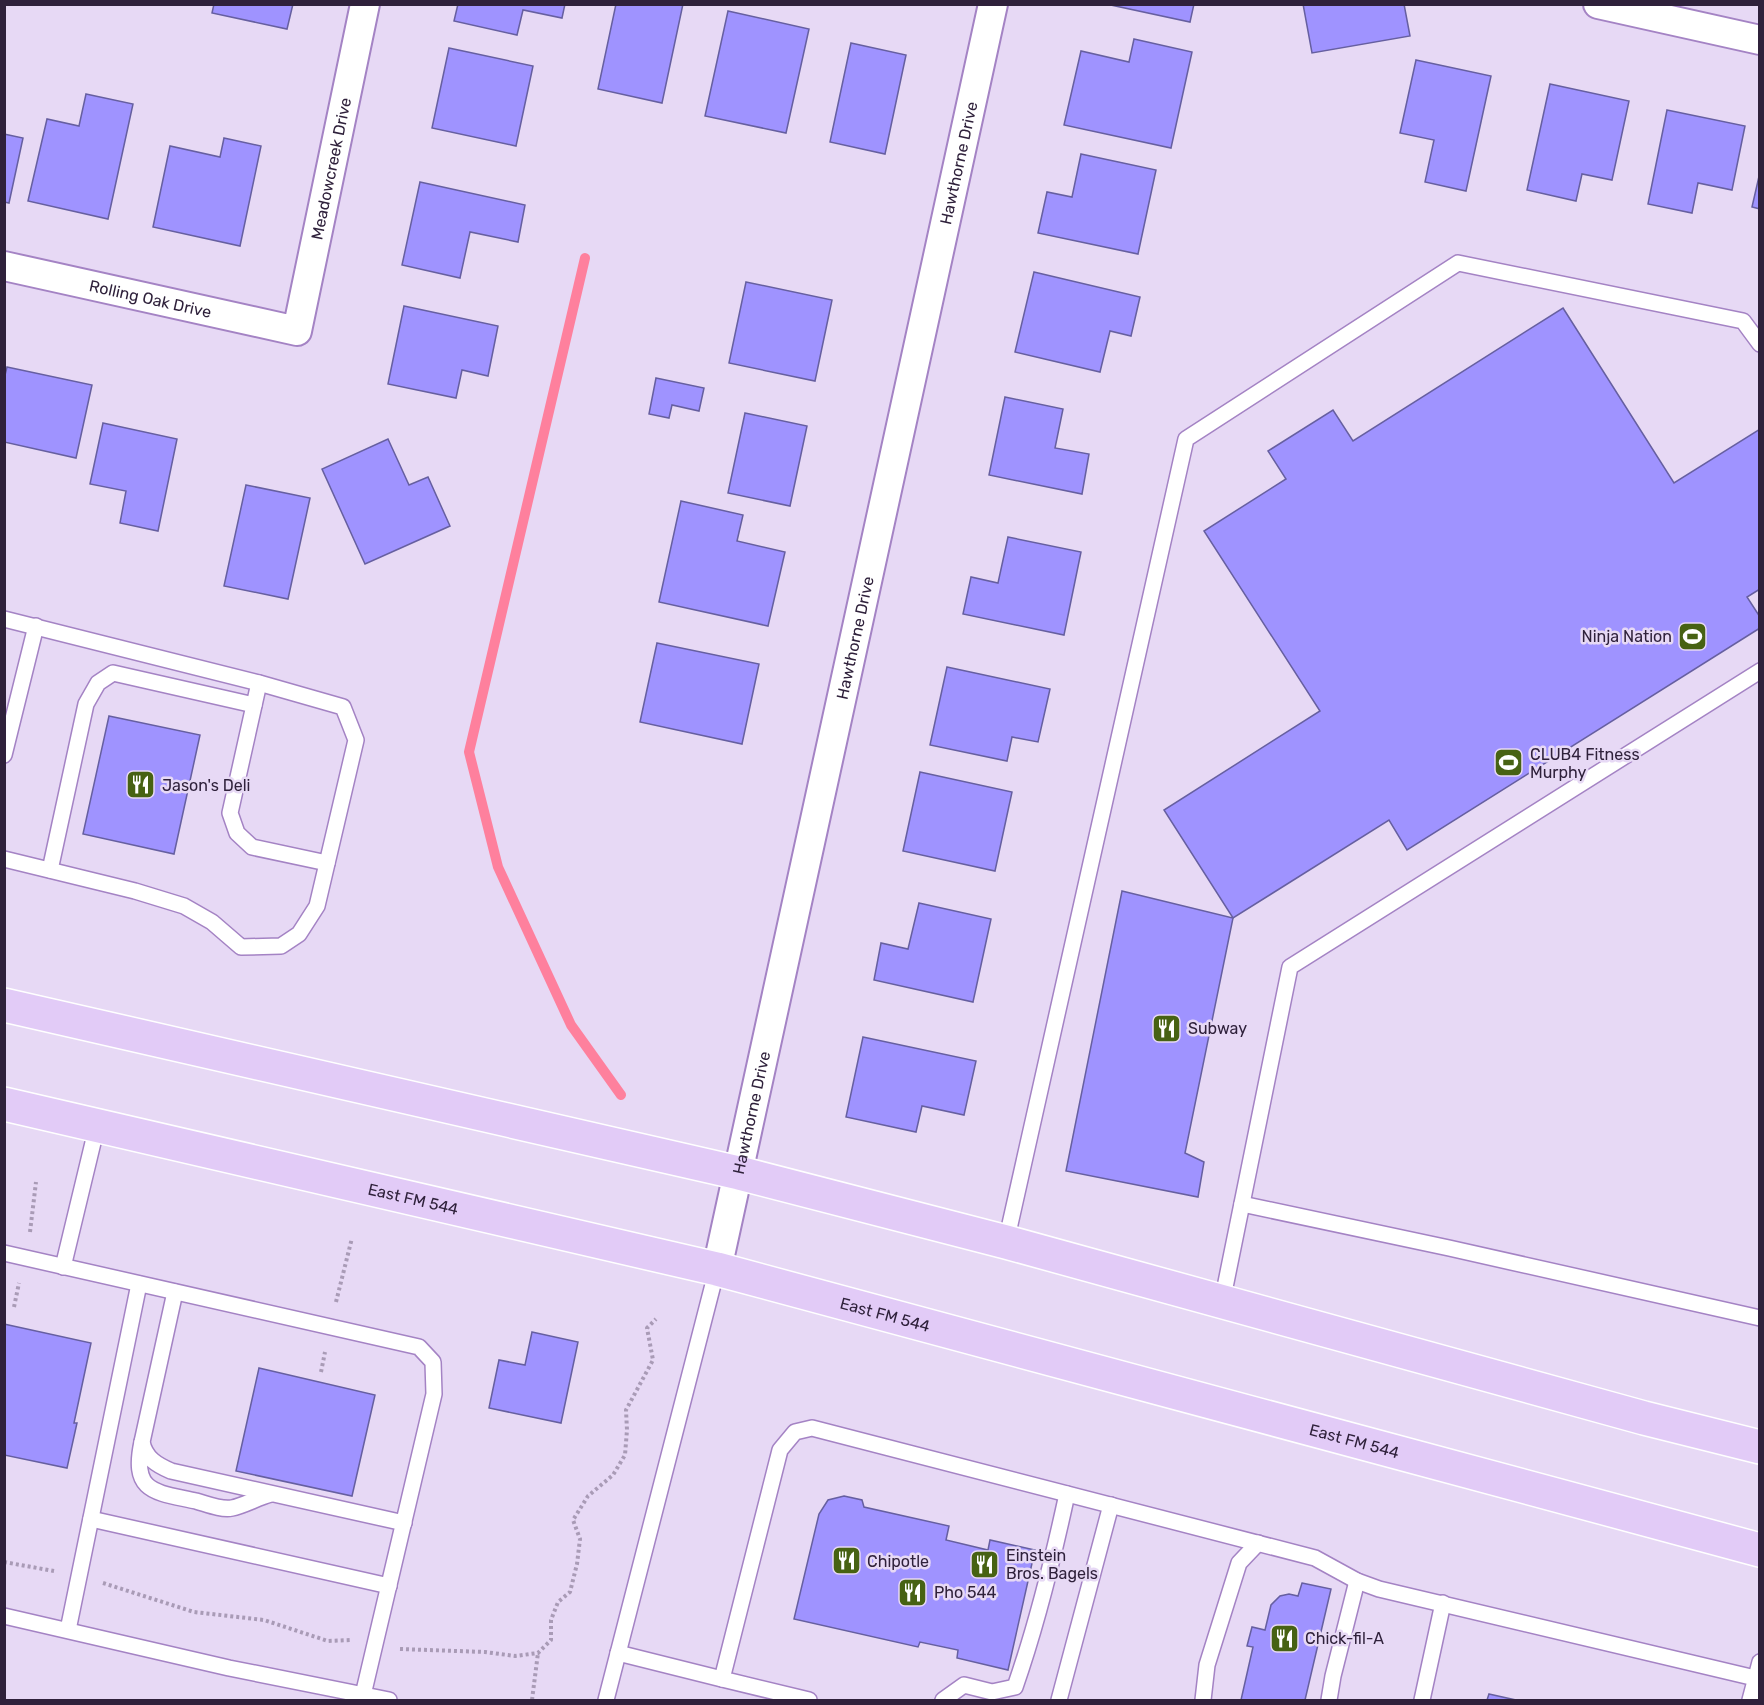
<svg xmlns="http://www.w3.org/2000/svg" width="1764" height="1705" font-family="Rubik,sans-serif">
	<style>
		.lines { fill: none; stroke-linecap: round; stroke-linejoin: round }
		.stream { stroke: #fe809d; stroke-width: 10 }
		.building { fill: #9f93ff; stroke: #665fa0; stroke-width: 1.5 }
		.lane-casing { stroke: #a483c4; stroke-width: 18 }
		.street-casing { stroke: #a483c4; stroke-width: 32 }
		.primary-casing { stroke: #fff; stroke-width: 36 }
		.path { stroke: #a99bb6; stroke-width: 4; stroke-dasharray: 3 3; stroke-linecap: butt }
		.lane { stroke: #fff; stroke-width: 15 }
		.street { stroke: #fff; stroke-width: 28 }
		.primary { stroke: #e2cbf7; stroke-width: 33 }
		.labels { text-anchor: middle; stroke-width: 5; stroke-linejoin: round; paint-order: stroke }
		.street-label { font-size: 16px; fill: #2f213b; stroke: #e7d9f5 }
		.poi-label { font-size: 16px; fill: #2f213b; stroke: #e7d9f5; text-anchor: start }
	</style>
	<rect width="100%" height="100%" fill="#e7d9f5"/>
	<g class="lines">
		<path class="stream" d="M585,258L469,752L498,867L571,1025L621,1095"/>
	</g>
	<g class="building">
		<path d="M214,4H293L287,29L212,13Z"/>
		<path d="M458,4H565L562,18L523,10L517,35L454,21Z"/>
		<path d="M616,4H683L662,103L598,89Z"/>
		<path d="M1106,4H1194L1190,22Z"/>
		<path d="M1303,4H1404L1410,36L1312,53Z"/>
		<path d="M728,11L809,29L786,133L705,116Z"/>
		<path d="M1134,39L1192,52L1171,148L1064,125L1081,51L1129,62Z"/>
		<path d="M851,43L906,55L885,154L830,142Z"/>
		<path d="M449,48L533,66L516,146L432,128Z"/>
		<path d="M1416,60L1491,76L1466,191L1425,182L1434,140L1400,133Z"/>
		<path d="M1550,84L1629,101L1612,180L1582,174L1576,201L1527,190Z"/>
		<path d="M86,94L133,104L108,219L28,201L47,119L79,126Z"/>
		<path d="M1667,110L1745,126L1732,190L1698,183L1692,213L1648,204Z"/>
		<path d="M4,134L23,138L9,203L4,202Z"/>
		<path d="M224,138L261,146L240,246L153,227L170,146L220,157Z"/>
		<path d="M1081,154L1156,170L1138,254L1038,233L1047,192L1072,197Z"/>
		<path d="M1760,172V209L1752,207Z"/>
		<path d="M420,182L525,205L518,242L470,232L460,278L402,265Z"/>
		<path d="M1034,272L1140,297L1131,336L1110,331L1100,372L1015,352Z"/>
		<path d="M746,282L832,300L815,381L729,363Z"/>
		<path d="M404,306L498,326L488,376L462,370L456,398L388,384Z"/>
		<path d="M1563,308L1674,483L1760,429V589L1747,597L1760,617V628L1407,850L1389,820L1233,918L1164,810L1320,711L1204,531L1286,479L1268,451L1333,410L1353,441Z"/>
		<path d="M7,367L92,385L76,458L4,442V379Z"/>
		<path d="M656,378L704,388L699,411L672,405L669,418L649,414Z"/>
		<path d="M1005,397L1063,409L1055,448L1089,454L1082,494L989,475Z"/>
		<path d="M745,413L807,426L790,506L728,493Z"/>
		<path d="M103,423L177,439L158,531L120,523L126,491L90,484Z"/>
		<path d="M388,439L409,485L428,477L450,526L365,564L322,469Z"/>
		<path d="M246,485L310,498L288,599L224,586Z"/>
		<path d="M681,501L743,515L737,541L785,552L768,626L659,602Z"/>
		<path d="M1008,537L1081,552L1064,635L963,614L971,577L998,583Z"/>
		<path d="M657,643L759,664L742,744L640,722Z"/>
		<path d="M947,667L1050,689L1038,742L1012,737L1007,761L930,745Z"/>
		<path d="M109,716L200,735L174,854L83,834Z"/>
		<path d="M920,772L1012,792L995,871L903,851Z"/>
		<path d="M1122,891L1233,918L1185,1153L1204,1162L1198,1197L1066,1171Z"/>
		<path d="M919,903L991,919L973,1002L874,980L881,943L908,949Z"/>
		<path d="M863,1037L976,1061L964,1115L922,1106L916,1132L846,1117Z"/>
		<path d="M4,1324L91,1343L74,1423H77L67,1468L4,1455Z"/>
		<path d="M532,1332L578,1342L561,1423L489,1408L499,1360L525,1365Z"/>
		<path d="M259,1368L375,1395L352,1496L236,1471Z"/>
		<path d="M844,1496L862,1500L864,1507L949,1526L946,1540L988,1550L990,1540L1035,1550L1008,1670L957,1658L958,1650L920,1642L918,1647L794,1619L819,1514L828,1500Z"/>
		<path d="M1302,1583L1331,1589L1305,1700H1241L1253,1647L1247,1646L1252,1627L1265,1630L1271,1605L1280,1596L1289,1594L1298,1596Z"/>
		<path d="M1489,1694L1516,1700H1487Z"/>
	</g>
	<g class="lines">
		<defs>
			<g id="lane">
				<path d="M4,619L259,683L343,707L356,740L317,906L299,934L281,946L241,947L212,922L184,906L135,891L4,859"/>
				<path d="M259,683L230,813L237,833L252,847L327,863"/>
				<path d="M4,755L36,626"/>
				<path d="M50,870L86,704L98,683L113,673L254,705"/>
				<path d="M1242,1204L1449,1248L1760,1318"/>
				<path d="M1006,1242L1186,439L1458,263L1743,321L1760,344"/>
				<path d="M4,1253L419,1347L433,1362L434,1394L363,1695"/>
				<path d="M63,1267L97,1126"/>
				<path d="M175,1292L142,1442C145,1458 157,1465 171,1471L404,1523"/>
				<path d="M1222,1302L1290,967L1760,671"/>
				<path d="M142,1442C131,1493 155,1492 196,1501C207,1504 221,1510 232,1508C243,1506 259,1497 271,1494"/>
				<path d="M91,1519L389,1586"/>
				<path d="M4,1616L229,1668L389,1700"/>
				<path d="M68,1630L139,1284"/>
				<path d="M618,1653L722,1679"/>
				<path d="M606,1700L717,1269"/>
				<path d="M809,1700L722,1679L780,1450L795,1432L812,1428L1315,1558L1357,1581L1379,1589L1755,1678"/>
				<path d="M943,1700L964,1685L992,1692L1015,1687C1037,1624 1053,1559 1067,1494"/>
				<path d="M1059,1700L1111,1505"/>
				<path d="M1203,1700L1207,1665L1239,1563L1258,1543"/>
				<path d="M1329,1700L1333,1676L1357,1581"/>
				<path d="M1422,1700L1443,1603"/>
				<path d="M1750,1700L1760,1662"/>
			</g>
			<g id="street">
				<path d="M1598,4L1760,40"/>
				<path id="s1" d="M4,266L297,331L365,4"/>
				<path id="s2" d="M717,1269L993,4"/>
			</g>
			<g id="primary">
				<path d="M4,1005L739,1173L1006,1242L1644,1418L1760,1447"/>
				<path id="s3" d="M4,1104L717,1269L1760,1550"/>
			</g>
		</defs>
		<use href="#lane" class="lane-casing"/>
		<use href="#street" class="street-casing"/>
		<use href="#primary" class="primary-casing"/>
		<g class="path">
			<path d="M30,1232L36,1182"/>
			<path d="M336,1302L352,1238"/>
			<path d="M14,1307L19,1283"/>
			<path d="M321,1372L325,1352"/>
			<path d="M4,1562L54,1571"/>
			<path d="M103,1583L194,1612L264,1620L328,1641L351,1640"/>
			<path d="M400,1649L485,1652L515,1656L538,1653L551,1640V1620L558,1602L570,1592L577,1564L580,1539L573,1520L588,1496L613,1475L625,1455L627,1430L626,1410L653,1360L647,1328L656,1319"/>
			<path d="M532,1700L538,1653"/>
		</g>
		<use href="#lane" class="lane"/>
		<use href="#street" class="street"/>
		<use href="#primary" class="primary"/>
	</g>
	<defs>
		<symbol id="stadium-square" viewBox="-11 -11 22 22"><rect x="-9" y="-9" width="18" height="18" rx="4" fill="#476213" stroke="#e7d9f5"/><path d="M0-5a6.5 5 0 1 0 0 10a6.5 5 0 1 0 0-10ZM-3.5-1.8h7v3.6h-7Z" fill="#fff"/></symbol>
		<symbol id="restaurant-square" viewBox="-11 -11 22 22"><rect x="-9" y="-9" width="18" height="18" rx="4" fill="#476213" stroke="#e7d9f5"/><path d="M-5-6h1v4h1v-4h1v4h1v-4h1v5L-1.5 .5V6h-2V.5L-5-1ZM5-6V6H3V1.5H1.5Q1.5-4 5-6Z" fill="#fff"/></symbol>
	</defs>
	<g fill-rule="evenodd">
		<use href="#stadium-square" x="1676" y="620" width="33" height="33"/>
		<use href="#stadium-square" x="1492" y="746" width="33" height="33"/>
		<use href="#restaurant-square" x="124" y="768" width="33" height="33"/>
		<use href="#restaurant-square" x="1150" y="1012" width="33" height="33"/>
		<use href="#restaurant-square" x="830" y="1544" width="33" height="33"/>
		<use href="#restaurant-square" x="968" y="1548" width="33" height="33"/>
		<use href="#restaurant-square" x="896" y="1576" width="33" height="33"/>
		<use href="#restaurant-square" x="1268" y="1622" width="33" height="33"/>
	</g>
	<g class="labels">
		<g class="street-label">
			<text dy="6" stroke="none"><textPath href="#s2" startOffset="1132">Hawthorne Drive</textPath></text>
			<text dy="6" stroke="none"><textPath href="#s1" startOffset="466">Meadowcreek Drive</textPath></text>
			<text dy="6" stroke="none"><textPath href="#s1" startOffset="150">Rolling Oak Drive</textPath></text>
			<text dy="6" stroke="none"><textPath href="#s2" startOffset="646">Hawthorne Drive</textPath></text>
			<text dy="6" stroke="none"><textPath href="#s2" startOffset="160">Hawthorne Drive</textPath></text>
			<text dy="6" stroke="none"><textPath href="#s3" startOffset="420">East FM 544</textPath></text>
			<text dy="6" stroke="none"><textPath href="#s3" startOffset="906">East FM 544</textPath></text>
			<text dy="6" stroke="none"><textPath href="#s3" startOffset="1392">East FM 544</textPath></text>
		</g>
		<g class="poi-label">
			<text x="1672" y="642" text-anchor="end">Ninja Nation</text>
			<text x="1530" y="760">CLUB4 Fitness<tspan x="1530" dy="18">Murphy</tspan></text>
			<text x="162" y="791">Jason's Deli</text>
			<text x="1188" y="1034">Subway</text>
			<text x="1006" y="1561">Einstein<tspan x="1006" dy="18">Bros. Bagels</tspan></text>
			<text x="867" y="1567">Chipotle</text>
			<text x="934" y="1598">Pho 544</text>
			<text x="1305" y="1644">Chick-fil-A</text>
		</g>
	</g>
	<rect width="1764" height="1705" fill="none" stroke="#2f213b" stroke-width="12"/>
</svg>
